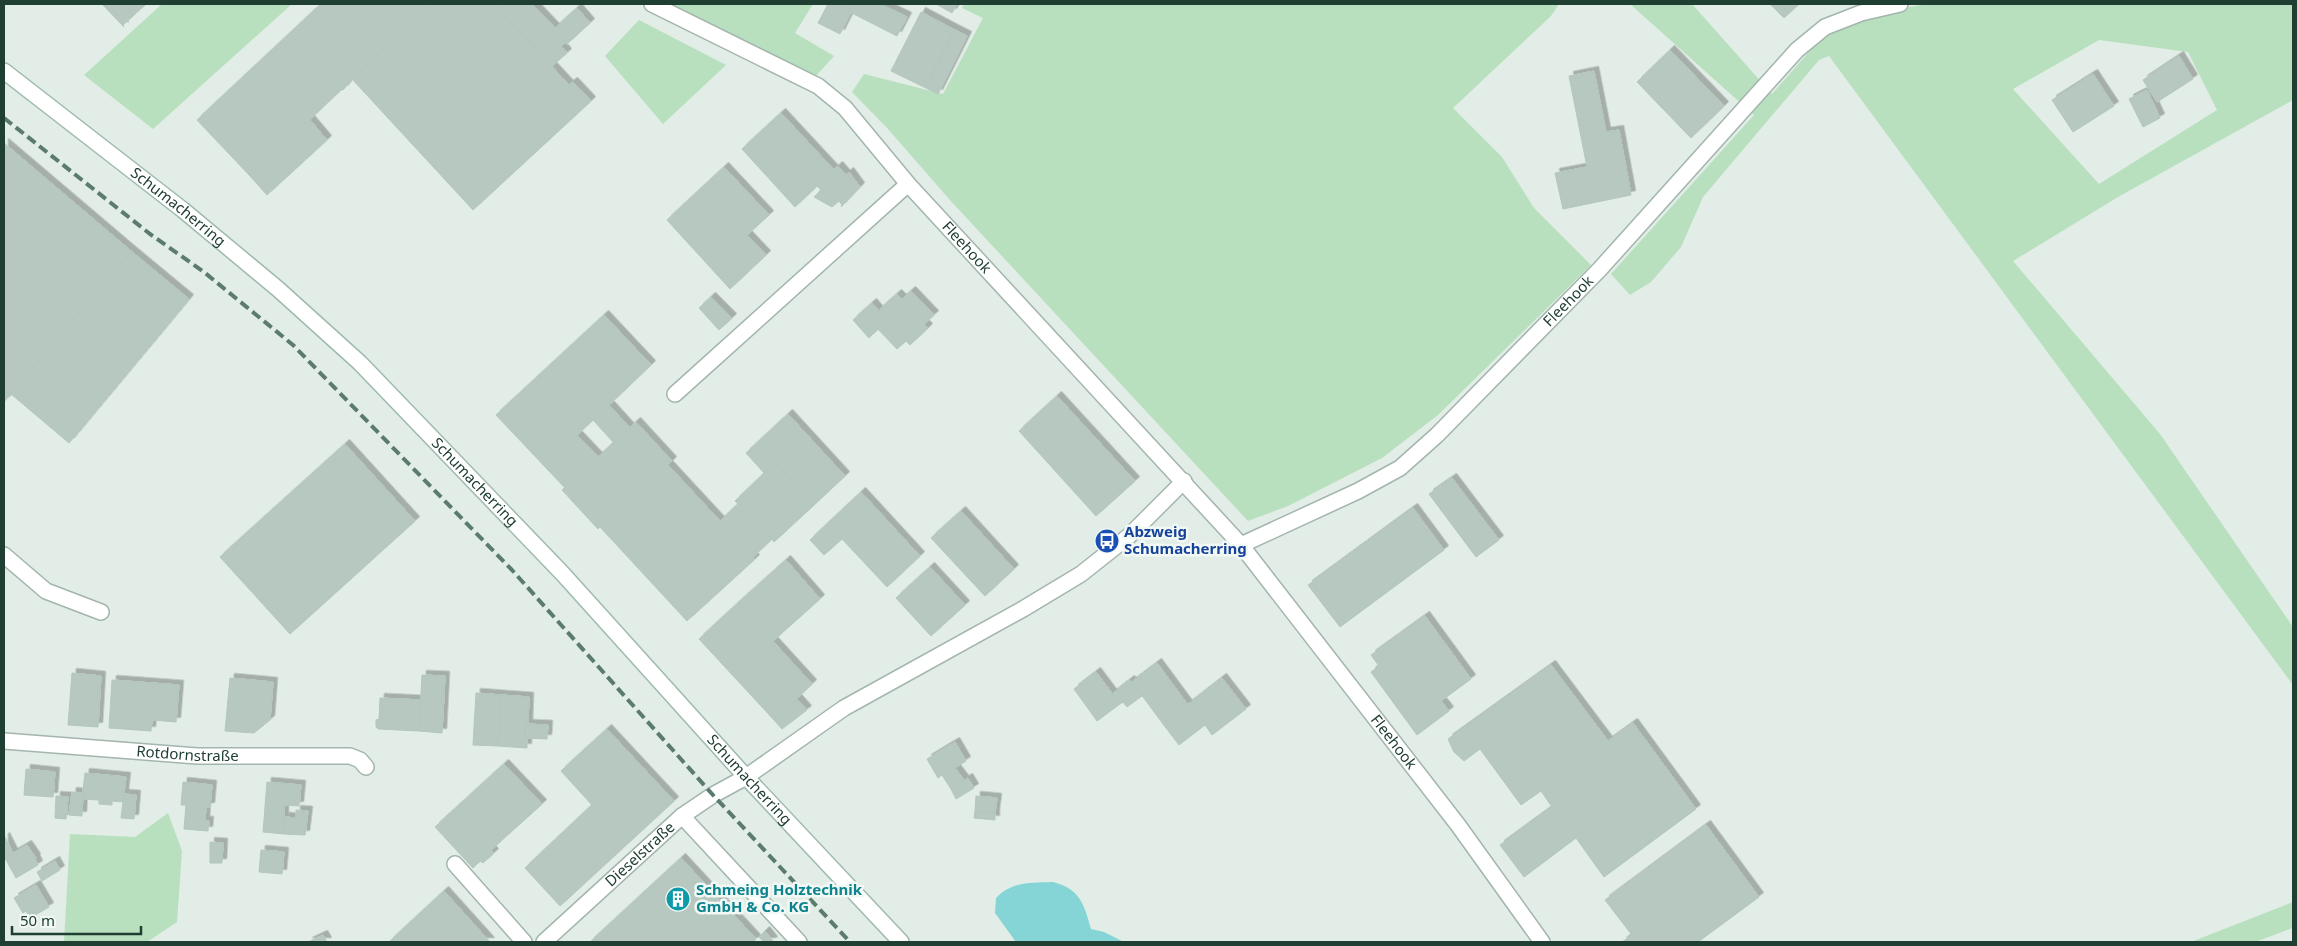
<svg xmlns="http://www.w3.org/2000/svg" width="2297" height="946" font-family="'Noto Sans',sans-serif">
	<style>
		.green { fill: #b8e0be; fill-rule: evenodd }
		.water { fill: #85d4d6 }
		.building { fill: #b6c8bf; stroke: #b3c7bc; filter: url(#shadow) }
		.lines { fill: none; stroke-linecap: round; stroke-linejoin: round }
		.minor-casing { stroke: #a3b5ad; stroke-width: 18 }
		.secondary-casing { stroke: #9fbaad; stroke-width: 18 }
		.minor { stroke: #fff; stroke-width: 15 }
		.secondary { stroke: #fff; stroke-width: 15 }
		.rail { stroke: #5a7b6e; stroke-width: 4; stroke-dasharray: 10 5; stroke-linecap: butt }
		.labels { text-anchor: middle; stroke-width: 5; stroke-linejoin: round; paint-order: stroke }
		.street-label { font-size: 15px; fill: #203f33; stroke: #f2f9f5 }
		.transit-label { font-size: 15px; font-weight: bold; fill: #164399; stroke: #f2f9f5; text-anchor: start }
		.culture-label { font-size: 15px; font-weight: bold; fill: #0d838f; stroke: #f2f9f5; text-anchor: start }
	</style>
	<defs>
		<filter id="shadow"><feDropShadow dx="4.5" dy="-4.5" stdDeviation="0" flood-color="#0004"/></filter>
	</defs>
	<rect width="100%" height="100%" fill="#e1ede6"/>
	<g class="green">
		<path d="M162,4H292L153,129L84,75Z"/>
		<path d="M661,4H813L795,33L834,56L815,77Z"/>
		<path d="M964,4H1559L1551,16L1453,108L1502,157L1534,208L1591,265L1438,415L1382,458L1288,506L1248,521L949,199L888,129L852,92L864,74L943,94L983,18L962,8Z"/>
		<path d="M1630,4H1692L1772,94L1821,38L1857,19L1891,10L1928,4H2293V100L2118,197L2013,261L2160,434L2293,627V685L1829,56L1819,60L1703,197L1681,247L1651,282L1630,295L1611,274L1754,115ZM2099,40L2188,52L2217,110L2099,184L2013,89Z"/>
		<path d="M639,20L726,65L663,124L605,56Z"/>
		<path d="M168,813L182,851L177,922L147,942H64L70,834L135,837Z"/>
		<path d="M2293,902V928L2255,942H2191Z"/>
	</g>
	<path class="water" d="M1053,882C1080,889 1084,904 1091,929L1104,932L1124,942H1016L995,913L996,898C1012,881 1031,883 1053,882Z"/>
	<g class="building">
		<path d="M102,4H146L123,25L124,27Z"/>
		<path d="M321,4H432L250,176L197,120Z"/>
		<path d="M432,4H494L569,85L573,82L591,101L473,210L352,79L343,90L341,89Z"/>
		<path d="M494,4H535L533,5L555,28L577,8L590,23L567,44L565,43L561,46L567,53L552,66Z"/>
		<path d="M828,4H834L851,12L840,34L818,23Z"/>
		<path d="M834,4H880L907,17L897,36Z"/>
		<path d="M936,4H957L952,13Z"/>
		<path d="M1770,4H1799L1784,18Z"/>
		<path d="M921,12L955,30L926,88L891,71Z"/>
		<path d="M955,30L967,36L938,94L926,88Z"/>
		<path d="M1670,50L1724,106L1691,138L1637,82Z"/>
		<path d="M2179,56L2193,79L2157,102L2143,80Z"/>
		<path d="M1594,71L1606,132L1619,130L1631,195L1563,209L1555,173L1587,167L1569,76Z"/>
		<path d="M2093,74L2114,106L2073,132L2052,100Z"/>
		<path d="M2147,90L2160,118L2143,127L2129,99Z"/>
		<path d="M781,113L834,170L795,207L742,149Z"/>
		<path d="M310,120L327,140L267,195L250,176Z"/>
		<path d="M4,143L131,251L4,402Z"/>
		<path d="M838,166L846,175L849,172L860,187L841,207L842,205L839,201L832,207L814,197L821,190L817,186Z"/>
		<path d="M724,167L769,215L747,235L766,255L730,289L667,220Z"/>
		<path d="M131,251L189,299L69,443L11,394Z"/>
		<path d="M911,291L934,315L924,324L928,328L910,345L906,341L897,349L874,325L883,316L879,310L897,294L902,299Z"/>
		<path d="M711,297L732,318L719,330L699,308Z"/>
		<path d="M872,303L883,316L874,325L878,329L869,338L853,320Z"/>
		<path d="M604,315L651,365L609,405L630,428L614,443L593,420L577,435L598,457L565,488L496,415Z"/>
		<path d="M1057,396L1135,481L1096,516L1019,431Z"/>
		<path d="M788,414L845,476L814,505L775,463L764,473L746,453Z"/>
		<path d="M636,422L672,461L668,465L720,521L738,504L735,501L775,463L814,505L774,542L772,539L753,557L755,559L687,621L600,527L598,529L562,490Z"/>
		<path d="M345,444L415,521L290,634L220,557Z"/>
		<path d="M1452,478L1499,540L1476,557L1429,494Z"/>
		<path d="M861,492L920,556L887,587L842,539L824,555L810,540Z"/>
		<path d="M1413,508L1444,550L1340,627L1308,585Z"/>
		<path d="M961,511L1014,569L985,596L931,538Z"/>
		<path d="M786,560L820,599L773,641L738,603Z"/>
		<path d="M930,567L965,605L931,636L896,598Z"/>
		<path d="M738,603L812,684L774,720L699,639Z"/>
		<path d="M1425,616L1471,679L1441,701L1449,711L1417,735L1371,672L1379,666L1371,655Z"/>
		<path d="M1157,663L1188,705L1163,724L1132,682Z"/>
		<path d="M1551,665L1608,741L1633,723L1696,809L1604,877L1576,838L1524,877L1500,845L1552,807L1541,791L1521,805L1480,749L1464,761L1454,752L1448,739Z"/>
		<path d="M1096,672L1120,704L1097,721L1074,689Z"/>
		<path d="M72,673L101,676L98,727L68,725Z"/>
		<path d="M422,675L445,676L442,733L419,731Z"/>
		<path d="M230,678L273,682L270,720L254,733L225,731Z"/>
		<path d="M1222,678L1246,709L1212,735L1205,725L1179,745L1163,724Z"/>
		<path d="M112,680L179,685L176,722L152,720L151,731L109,728Z"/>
		<path d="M1130,680L1142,696L1127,707L1123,702L1120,704L1112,694Z"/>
		<path d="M476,693L501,695L498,746L473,745Z"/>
		<path d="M501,695L529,697L528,724H526L525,738H527V748L498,746Z"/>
		<path d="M380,698L421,700L419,731L378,729L376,727V720L379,719Z"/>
		<path d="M797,699L807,710L782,729L774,720Z"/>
		<path d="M526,724L548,725L547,739L525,738Z"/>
		<path d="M607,729L674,801L560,906L525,868L592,805L561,771Z"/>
		<path d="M955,742L966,761L955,768L965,781L951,789L942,775L938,778L927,759Z"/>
		<path d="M504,764L542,804L491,850L494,853L483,863L480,861L473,868L435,827Z"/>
		<path d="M26,769L55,772L53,797L24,795Z"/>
		<path d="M85,773L126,777L123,802L112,801V805L99,804V800L82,799Z"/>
		<path d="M968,778L974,788L956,799L951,789Z"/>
		<path d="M183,782L212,785L210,807H206L205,821H209L208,831L184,829L186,805H181Z"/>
		<path d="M267,782L301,785L299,806L284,805V834L263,832Z"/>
		<path d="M72,792L83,793L82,816L69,815Z"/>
		<path d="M124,794L136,795L134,819L121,818Z"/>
		<path d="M56,796L68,797L66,819L55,818Z"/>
		<path d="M976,796L997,798L995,813L975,811Z"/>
		<path d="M296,810L308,811L305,835L284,834L285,817L296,818Z"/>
		<path d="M975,811L995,813V820L974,818Z"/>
		<path d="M1706,825L1759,897L1698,942H1622L1632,935L1605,900Z"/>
		<path d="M5,837L13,853L4,861V838Z"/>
		<path d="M210,842L223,843L222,863H210Z"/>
		<path d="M27,845L36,858L35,859L38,865L16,878L5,858Z"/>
		<path d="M261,850L284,852L282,874L259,872Z"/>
		<path d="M681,858L756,939L753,942H590Z"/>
		<path d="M55,861L60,870L42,881L37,872Z"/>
		<path d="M36,885L49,907L30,918L26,911L23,913L14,898Z"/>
		<path d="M444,891L490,942H389Z"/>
		<path d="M765,931L773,941L771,942H764L759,937Z"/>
		<path d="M323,935L327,942H308Z"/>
	</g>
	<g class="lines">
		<defs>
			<g id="minor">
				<path id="s1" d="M652,4L818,86L845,108L908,184L1241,545L1458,825L1542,942"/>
				<path d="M675,394L908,184"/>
				<path id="s2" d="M1241,545L1358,491L1400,468L1437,435L1600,269L1797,50L1825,27L1861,13L1900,4"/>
				<path d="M4,555L46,591L101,612"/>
				<path id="s3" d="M4,741L197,756H350L360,760L366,767"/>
				<path d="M682,816L799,942"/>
				<path d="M455,864L524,942"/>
				<path id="s4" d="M544,942L682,816L713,795L746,777L844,708L1023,609L1081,574L1129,536L1184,481"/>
			</g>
			<g id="secondary">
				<path id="s5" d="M4,71L183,210L278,289L360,363L562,573L746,777L901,942"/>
			</g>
		</defs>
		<use href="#minor" class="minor-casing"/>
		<use href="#secondary" class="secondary-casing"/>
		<use href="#minor" class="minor"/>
		<use href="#secondary" class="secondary"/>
		<path class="rail" d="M4,118L150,234L204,272L293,345L512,570L713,795L850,942"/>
	</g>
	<defs>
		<symbol id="bus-disc" viewBox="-11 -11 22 22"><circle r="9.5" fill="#1a4fb4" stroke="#f2f9f5"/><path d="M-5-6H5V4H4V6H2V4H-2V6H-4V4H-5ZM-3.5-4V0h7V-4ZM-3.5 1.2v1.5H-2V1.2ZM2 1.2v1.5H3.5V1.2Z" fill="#fff"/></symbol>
		<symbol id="building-disc" viewBox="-11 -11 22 22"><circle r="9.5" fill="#0f9aa8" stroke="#f2f9f5"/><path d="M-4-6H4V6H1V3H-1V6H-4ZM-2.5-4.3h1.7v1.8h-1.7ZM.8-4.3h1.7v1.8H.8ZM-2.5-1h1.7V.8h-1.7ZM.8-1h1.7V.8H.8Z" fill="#fff"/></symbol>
	</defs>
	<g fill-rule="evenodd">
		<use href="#bus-disc" x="1093" y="527" width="28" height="28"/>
		<use href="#building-disc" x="664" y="885" width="28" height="28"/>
	</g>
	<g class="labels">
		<g class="street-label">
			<text dy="5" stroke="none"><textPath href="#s5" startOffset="221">Schumacherring</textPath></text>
			<text dy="5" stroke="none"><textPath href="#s1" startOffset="405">Fleehook</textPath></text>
			<text dy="5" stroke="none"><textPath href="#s2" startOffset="414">Fleehook</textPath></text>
			<text dy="5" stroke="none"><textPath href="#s5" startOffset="626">Schumacherring</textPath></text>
			<text dy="5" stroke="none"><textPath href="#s1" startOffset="1059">Fleehook</textPath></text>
			<text dy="5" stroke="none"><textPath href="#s3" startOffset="184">Rotdornstraße</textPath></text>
			<text dy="5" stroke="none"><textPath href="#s5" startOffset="1031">Schumacherring</textPath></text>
			<text dy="5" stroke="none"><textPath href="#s4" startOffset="130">Dieselstraße</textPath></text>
		</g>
		<g class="transit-label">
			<text x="1124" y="537">Abzweig<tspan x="1124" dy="17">Schumacherring</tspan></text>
		</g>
		<g class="culture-label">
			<text x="696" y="895">Schmeing Holztechnik<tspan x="696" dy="17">GmbH &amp; Co. KG</tspan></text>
		</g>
	</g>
	<rect width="2297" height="946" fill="none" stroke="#203f33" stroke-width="10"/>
	<path d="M12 926v8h129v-8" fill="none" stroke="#203f33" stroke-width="2.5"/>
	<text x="20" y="926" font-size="15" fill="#203f33" stroke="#f2f9f5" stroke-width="4" paint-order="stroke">50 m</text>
</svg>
